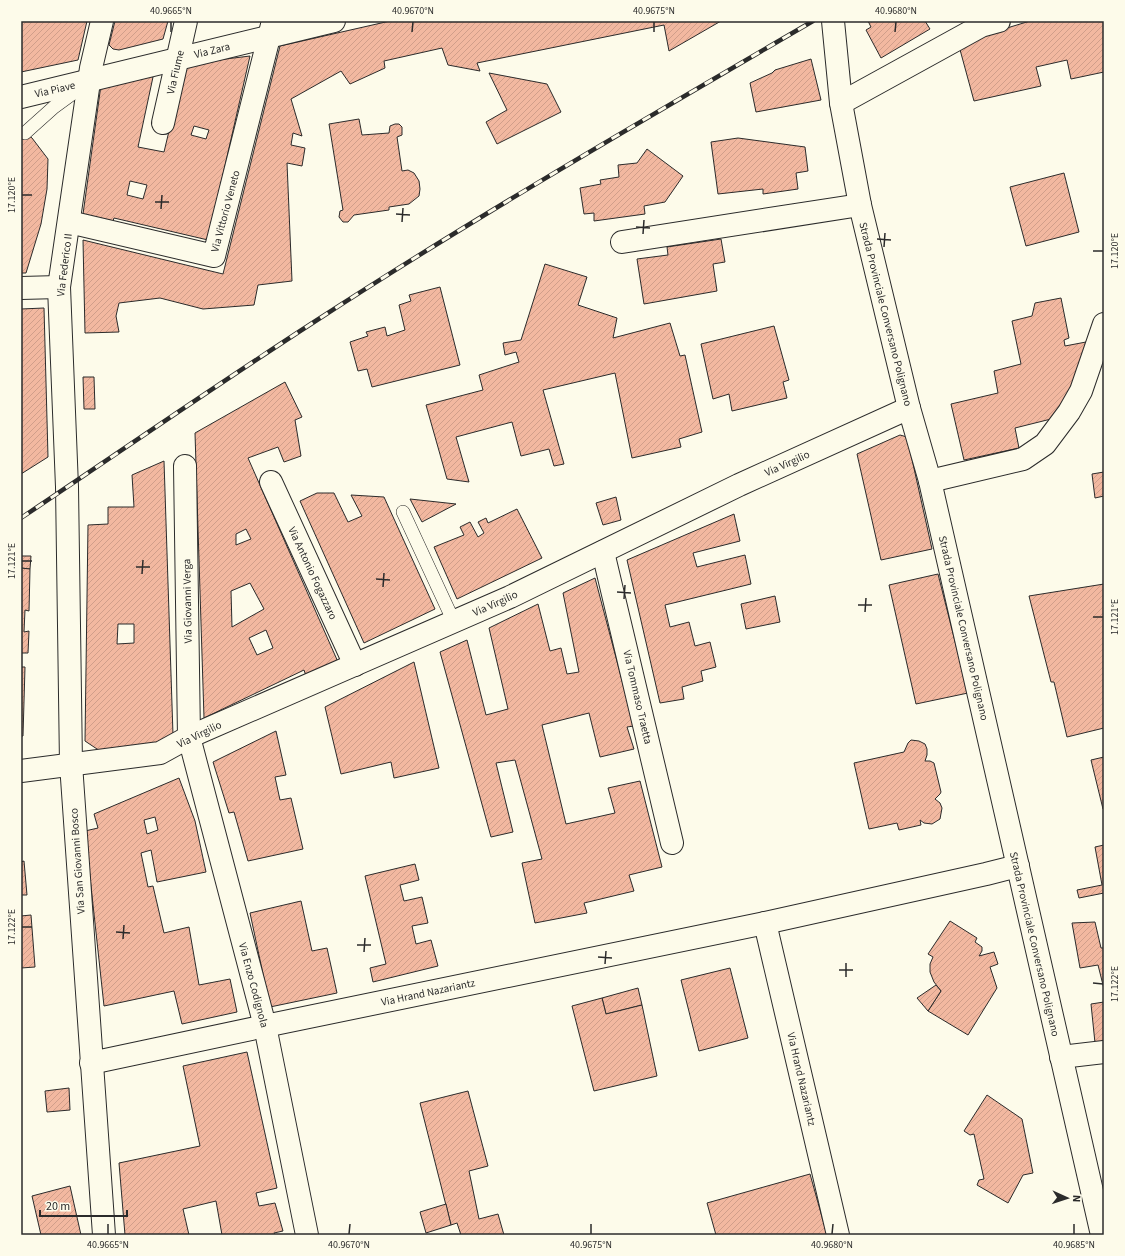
<svg xmlns="http://www.w3.org/2000/svg" width="1125" height="1256" font-family="'Source Sans 3',sans-serif">
	<style>
		.building { fill: url(#building-hatch); stroke: #2b2b2b; fill-rule: evenodd }
		.lines { fill: none; stroke-linecap: round; stroke-linejoin: round }
		.lane-casing { stroke: #2b2b2b; stroke-width: 14 }
		.street-casing { stroke: #2b2b2b; stroke-width: 24 }
		.secondary-casing { stroke: #2b2b2b; stroke-width: 24 }
		.lane { stroke: #fdfbea; stroke-width: 13 }
		.street { stroke: #fdfbea; stroke-width: 22 }
		.secondary { stroke: #fdfbea; stroke-width: 22 }
		.rail-casing { stroke: #2b2b2b; stroke-width: 4.5 }
		.rail { stroke: #fdfbea; stroke-width: 3; stroke-dasharray: 9; stroke-linecap: butt }
		.ticks { fill: none; stroke: #2b2b2b; stroke-width: 1.5 }
		.labels { text-anchor: middle; stroke-width: 3; stroke-linejoin: round; paint-order: stroke }
		.street-label { font-size: 11px; fill: #2b2b2b; stroke: #fdfbea }
		.neatline { fill: none; stroke: #2b2b2b; stroke-width: 1.5 }
		.ticks-label { font-size: 10px; text-anchor: middle; fill: #2b2b2b }
	</style>
	<defs>
		<pattern id="building-hatch" width="6" height="6" patternUnits="userSpaceOnUse"><rect width="6" height="6" fill="#f2b8a0"/><path d="M-1 1l2-2M0 6l6-6M5 7l2-2" fill="none" stroke="#d09e8a"/></pattern>
	</defs>
	<rect width="100%" height="100%" fill="#fdfbea"/>
	<g class="building">
		<path d="M21,21H87L78,60L21,72Z"/>
		<path d="M115,21H168L163,39L119,50L113,49L109,45Z"/>
		<path d="M390,21H721L669,51L664,25L477,63L480,71L448,65L442,48L384,61L385,68L350,84L341,71L291,99L302,136L293,133L291,145L305,148L302,166L287,163L292,281L258,285L254,305L203,309L160,298L119,303L116,316L119,332L85,333L83,240L223,274L280,46Z"/>
		<path d="M868,21H925L930,29L881,58L866,30L871,27Z"/>
		<path d="M1030,21H1104V72L1071,79L1067,60L1036,67L1041,86L974,101L959,46L984,35Z"/>
		<path d="M250,56L208,240L114,218L113,221L83,214L101,85L144,75L153,77L138,147L164,152L185,64ZM194,126L209,130L206,139L191,135ZM130,181L147,185L143,199L127,195Z"/>
		<path d="M811,59L821,100L756,112L750,83L772,73L775,70Z"/>
		<path d="M489,73L547,84L561,112L497,144L486,122L507,110Z"/>
		<path d="M359,119L362,135L389,133L390,126L395,124H399L402,127V135L397,137L402,171L408,170L414,173L419,181L420,189L419,196L409,204L389,207V210L354,215L348,222H343L339,217L340,211L343,210L329,124Z"/>
		<path d="M21,129L32,138L48,159L47,189L41,224L26,273H21Z"/>
		<path d="M738,138L805,147L808,171L796,173L798,189L763,194V189L718,194L711,142Z"/>
		<path d="M647,149L683,176L665,202L644,206L645,214L594,221V213L584,214L580,188L601,184L600,180L619,177L618,165L637,163Z"/>
		<path d="M1064,173L1079,232L1026,246L1010,187Z"/>
		<path d="M721,239L725,262L713,264L717,291L644,304L637,259L668,255L667,247Z"/>
		<path d="M545,264L587,277L578,305L617,318L613,338L670,323L680,356L685,355L702,432L679,439L681,447L632,458L615,373L543,390L564,464L554,466L549,449L521,456L512,422L456,437L469,482L447,479L426,405L483,390L479,375L519,362L516,352L505,355L503,343L521,340Z"/>
		<path d="M440,287L460,365L372,387L367,369L358,371L350,342L368,336L366,332L385,327L387,336L405,330L399,305L411,301L409,295Z"/>
		<path d="M1061,298L1069,338L1064,340L1065,346L1086,342L1078,376L1060,412L1054,413L1055,418L1015,428L1019,448L964,460L951,404L998,393L994,371L1021,364L1012,321L1032,316L1035,303Z"/>
		<path d="M44,308L48,457L21,474V309Z"/>
		<path d="M774,326L789,380L783,382L787,398L732,411L729,394L713,399L701,344Z"/>
		<path d="M83,377H94L95,409H84Z"/>
		<path d="M285,382L302,417L295,420L301,456L284,462L278,447L248,458L338,662L306,676L304,670L204,718L195,433ZM246,529L251,539L236,545V534ZM250,583L264,609L232,627L231,591ZM266,630L273,648L257,655L249,638Z"/>
		<path d="M900,435L907,437L932,549L881,560L857,454Z"/>
		<path d="M164,461L173,735L124,756L106,755L85,741L88,525L108,524V507H134L132,475ZM118,624H134V643L117,644Z"/>
		<path d="M1104,472V496L1095,498L1092,474Z"/>
		<path d="M317,493H334L348,522L362,516L351,495L384,497L435,609L364,643L300,501Z"/>
		<path d="M616,497L621,520L603,525L596,503Z"/>
		<path d="M410,499L456,504L422,522Z"/>
		<path d="M517,509L542,558L457,599L434,547L464,535L460,527L470,522L478,537L484,533L478,522L486,518L488,523Z"/>
		<path d="M734,514L740,541L693,553L697,567L745,555L751,584L665,605L670,627L689,622L695,646L710,642L716,667L701,671L703,681L682,687L684,699L660,703L627,560Z"/>
		<path d="M21,556H31L30,569L21,568Z"/>
		<path d="M21,568L30,569L29,611L25,610L24,632L29,631L28,653H21Z"/>
		<path d="M938,574L968,693L916,704L889,585Z"/>
		<path d="M595,578L634,726L627,727L634,749L600,757L589,713L542,725L566,824L615,813L608,788L640,781L662,867L629,875L634,891L584,903L587,913L535,923L522,863L542,859L515,760L496,763L513,832L491,837L440,652L467,640L486,715L508,709L489,628L538,604L550,651L561,648L567,674L579,672L563,593Z"/>
		<path d="M1104,584V728L1067,737L1054,682H1051L1029,596Z"/>
		<path d="M775,596L780,622L746,629L741,604Z"/>
		<path d="M414,662L439,768L394,778L391,762L341,774L325,707Z"/>
		<path d="M21,667H25L23,736H21Z"/>
		<path d="M276,731L286,775L275,777L280,800L291,798L303,849L248,861L234,812L229,813L213,762Z"/>
		<path d="M911,740L919,741L925,744L927,749V755L925,761H930L934,763L941,792L940,794L935,799L940,803L942,808L940,819L932,824L924,823L920,820L921,825L899,830L897,823L869,829L854,763L904,752L908,743Z"/>
		<path d="M1104,757V809H1103L1091,760Z"/>
		<path d="M179,778L195,821L206,872L157,882L151,850L141,853L148,887L153,886L164,933L189,927L199,985L230,979L237,1012L182,1024L174,991L104,1006L85,831L98,828L94,814ZM155,817L158,830L147,834L144,820Z"/>
		<path d="M1104,845V893L1079,898L1077,890L1102,885L1095,847Z"/>
		<path d="M24,861L27,895H21V862Z"/>
		<path d="M415,864L419,880L400,885L404,901L422,897L428,923L412,926L416,944L431,940L438,966L373,982L370,968L386,964L365,876Z"/>
		<path d="M301,901L312,951L327,948L337,993L270,1007L250,913Z"/>
		<path d="M31,915L35,967L21,968V916Z"/>
		<path d="M950,921L977,938L975,942L982,947V951L979,956L994,952L998,964L990,967L997,988L968,1035L928,1011L941,991L934,982L930,972V964L933,957L928,954Z"/>
		<path d="M1095,922L1101,948H1104V989L1098,965L1080,968L1072,923Z"/>
		<path d="M730,968L748,1038L699,1051L681,980Z"/>
		<path d="M936,985L941,991L928,1011L917,998Z"/>
		<path d="M638,988L642,1005L606,1014L602,998Z"/>
		<path d="M602,998L606,1014L642,1005L657,1076L594,1091L572,1006Z"/>
		<path d="M1104,1002V1042L1095,1043L1091,1004Z"/>
		<path d="M247,1052L277,1188L256,1193L259,1206L275,1203L283,1231L274,1233L275,1235H222L216,1201L183,1209L189,1235H125L119,1163L200,1146L183,1066Z"/>
		<path d="M69,1088L70,1110L47,1112L45,1091Z"/>
		<path d="M468,1091L488,1166L469,1171L479,1219L498,1214L504,1235H461L457,1223L451,1225L420,1103Z"/>
		<path d="M987,1095L1022,1119L1033,1173L1023,1175L1008,1203L977,1185L979,1180L984,1179L974,1134L970,1135L964,1131Z"/>
		<path d="M810,1174L827,1235H716L707,1203Z"/>
		<path d="M70,1186L81,1235H41L32,1196Z"/>
		<path d="M446,1204L451,1225L426,1233L420,1212Z"/>
	</g>
	<g class="lines">
		<defs>
			<g id="lane">
				<path d="M25,133L54,107L80,88"/>
				<path d="M403,512L454,622"/>
			</g>
			<g id="street">
				<path d="M102,21L91,68L59,287L67,487L71,764L104,1235"/>
				<path d="M21,97L334,21"/>
				<path d="M841,103L981,26L999,21"/>
				<path d="M163,123L186,21"/>
				<path d="M69,222L214,256L273,21"/>
				<path d="M622,242L860,205"/>
				<path d="M21,288L59,287"/>
				<path d="M185,466L189,737L265,1026L307,1235"/>
				<path d="M930,481L1023,459L1045,444L1069,412L1081,391L1104,324"/>
				<path d="M271,482L355,665"/>
				<path d="M603,552L672,843"/>
				<path d="M765,923L838,1235"/>
				<path d="M1061,1057L1104,1052"/>
				<path d="M91,1063L265,1026L765,923L986,874L1018,866"/>
			</g>
			<g id="secondary">
				<path d="M833,21L841,103L860,205L909,408L930,481L1102,1235"/>
				<path d="M21,771L160,753L189,737L510,597L739,485L909,408"/>
			</g>
		</defs>
		<use href="#lane" class="lane-casing"/>
		<use href="#street" class="street-casing"/>
		<use href="#secondary" class="secondary-casing"/>
		<use href="#lane" class="lane"/>
		<use href="#street" class="street"/>
		<use href="#secondary" class="secondary"/>
		<defs>
			<path id="rail" d="M21,518C118,453 215,386 314,322C477,216 645,119 813,21"/>
		</defs>
		<use href="#rail" class="rail-casing"/>
		<use href="#rail" class="rail"/>
	</g>
	<path class="ticks" d="M171,32V22M412,32L413,22M654,32V22M895,32L896,22M22,195H32M155,202H169M161,209L162,195M396,214L410,215M402,222L403,208M636,227L650,228M643,234L644,220M877,239L891,240M884,247L885,233M1093,251H1103M22,561H32M136,567H150M142,574L143,560M376,579L390,580M383,587L384,573M617,592L631,593M624,599L625,585M858,605H872M865,612L866,598M1093,617H1103M22,927H32M116,932L130,933M123,939L124,925M357,945H371M364,952L365,938M598,957L612,958M605,964L606,951M839,970H853M846,977V963M1093,983L1103,984M108,1234V1224M349,1234L350,1224M591,1234V1224M832,1234L833,1224M1074,1234V1224"/>
	<g class="labels">
		<g class="street-label">
			<text transform="translate(212 50) rotate(-14)" y="4">Via Zara</text>
			<text transform="translate(175 72) rotate(-77)" y="4">Via Fiume</text>
			<text transform="translate(55 89) rotate(-13)" y="4">Via Piave</text>
			<text transform="translate(225 211) rotate(-75)" y="4">Via Vittorio Veneto</text>
			<text transform="translate(64 265) rotate(-83)" y="4">Via Federico II</text>
			<text transform="translate(886 314) rotate(76)" y="4">Strada Provinciale Conversano Polignano</text>
			<text transform="translate(787 463) rotate(-24)" y="4">Via Virgilio</text>
			<text transform="translate(313 573) rotate(65)" y="4">Via Antonio Fogazzaro</text>
			<text transform="translate(187 601) rotate(-91)" y="4">Via Giovanni Verga</text>
			<text transform="translate(495 603) rotate(-24)" y="4">Via Virgilio</text>
			<text transform="translate(964 628) rotate(77)" y="4">Strada Provinciale Conversano Polignano</text>
			<text transform="translate(638 697) rotate(77)" y="4">Via Tommaso Traetta</text>
			<text transform="translate(199 734) rotate(-26)" y="4">Via Virgilio</text>
			<text transform="translate(77 861) rotate(-94)" y="4">Via San Giovanni Bosco</text>
			<text transform="translate(1035 944) rotate(77)" y="4">Strada Provinciale Conversano Polignano</text>
			<text transform="translate(254 985) rotate(75)" y="4">Via Enzo Codignola</text>
			<text transform="translate(428 992) rotate(-12)" y="4">Via Hrand Nazariantz</text>
			<text transform="translate(802 1079) rotate(77)" y="4">Via Hrand Nazariantz</text>
		</g>
	</g>
	<rect width="1125" height="1256" fill="none" stroke="#fdfbea" stroke-width="44"/>
	<g transform="translate(1067 1198) rotate(93)" stroke="#fdfbea" stroke-width="3" paint-order="stroke">
	<path d="M0-3L7 15L0 10L-7 15Z" fill="#2b2b2b"/>
	<text y="-6" font-size="11" font-weight="bold" text-anchor="middle" fill="#2b2b2b">N</text>
	</g>
	<path d="M40 1210v6h87v-6" fill="none" stroke="#2b2b2b" stroke-width="2"/>
	<text x="46" y="1210" font-size="12" fill="#2b2b2b" stroke="#fdfbea" stroke-width="3" paint-order="stroke">20 m</text>
	<rect x="22" y="22" width="1081" height="1212" class="neatline"/>
	<g class="ticks-label">
		<text x="171" y="14">40.9665°N</text>
		<text x="413" y="14">40.9670°N</text>
		<text x="654" y="14">40.9675°N</text>
		<text x="896" y="14">40.9680°N</text>
		<text transform="translate(11 195) rotate(-90)" y="4">17.120°E</text>
		<text transform="translate(1114 251) rotate(-90)" y="4">17.120°E</text>
		<text transform="translate(11 561) rotate(-90)" y="4">17.121°E</text>
		<text transform="translate(1114 617) rotate(-90)" y="4">17.121°E</text>
		<text transform="translate(11 927) rotate(-90)" y="4">17.122°E</text>
		<text transform="translate(1114 984) rotate(-90)" y="4">17.122°E</text>
		<text x="108" y="1248">40.9665°N</text>
		<text x="349" y="1248">40.9670°N</text>
		<text x="591" y="1248">40.9675°N</text>
		<text x="832" y="1248">40.9680°N</text>
		<text x="1074" y="1248">40.9685°N</text>
	</g>
</svg>
